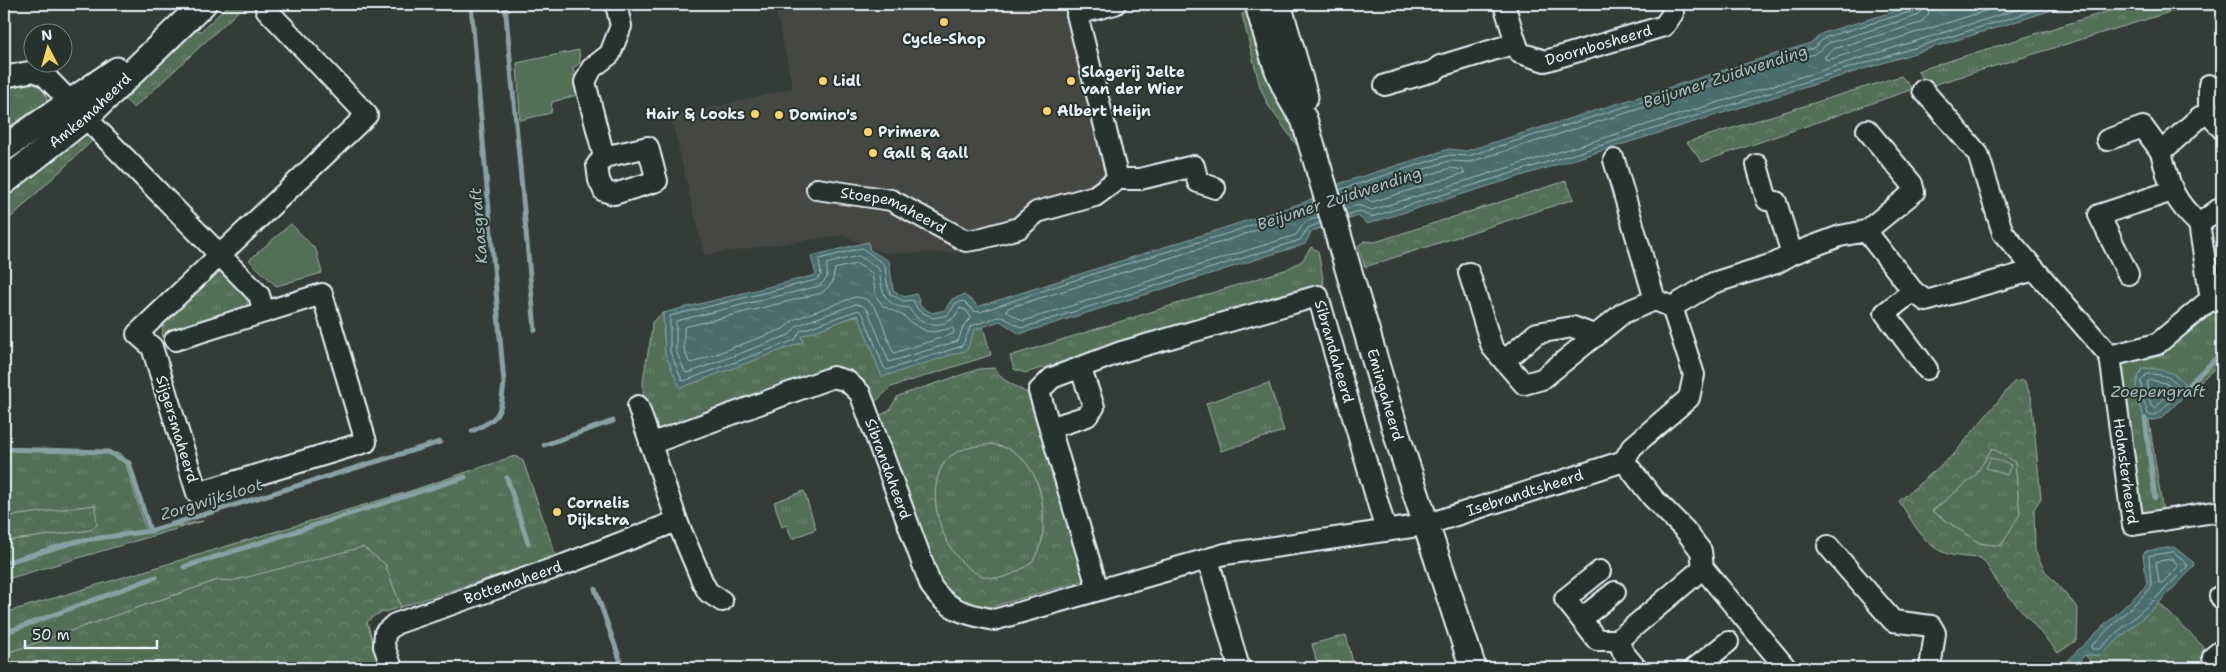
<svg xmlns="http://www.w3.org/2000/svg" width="2226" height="672" font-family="'Shantell Sans',sans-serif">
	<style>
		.built { fill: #454743 }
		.grass { fill: url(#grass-tufts); stroke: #9eb0a7 }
		.forest { fill: url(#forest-crowns); stroke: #9eb0a7; fill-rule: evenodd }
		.green { fill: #536f56; stroke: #9eb0a7 }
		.water { fill: url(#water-ripples); stroke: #88a1a4 }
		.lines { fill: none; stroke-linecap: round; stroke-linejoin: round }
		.shore { stroke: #a8bcc0; stroke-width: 1 }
		.stream { stroke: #88a1a4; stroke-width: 5 }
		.minor-casing { stroke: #e8f1f8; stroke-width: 24 }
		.tertiary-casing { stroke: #e8f1f8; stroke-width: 29 }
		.minor { stroke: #26332d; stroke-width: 20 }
		.tertiary { stroke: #26332d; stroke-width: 25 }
		.poi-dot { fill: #ffd166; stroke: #26332d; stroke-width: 2 }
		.labels { text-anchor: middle; stroke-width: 4; stroke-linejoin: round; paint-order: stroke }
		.poi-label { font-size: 15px; font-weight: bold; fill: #e8f1f8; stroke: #26332d; text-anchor: start }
		.street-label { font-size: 15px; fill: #e8f1f8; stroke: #26332d }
		.water-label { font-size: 16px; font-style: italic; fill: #a8bcc0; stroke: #26332d }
	</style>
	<defs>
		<pattern id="grass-tufts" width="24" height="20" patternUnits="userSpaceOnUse" patternTransform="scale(1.25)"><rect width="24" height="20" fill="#536f56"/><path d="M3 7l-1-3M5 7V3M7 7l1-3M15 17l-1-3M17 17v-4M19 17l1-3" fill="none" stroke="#6c846f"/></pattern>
		<pattern id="forest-crowns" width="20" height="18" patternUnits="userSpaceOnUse" patternTransform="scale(1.25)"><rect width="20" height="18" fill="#536f56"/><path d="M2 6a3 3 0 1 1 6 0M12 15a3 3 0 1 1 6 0" fill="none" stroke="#6c846f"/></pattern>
		<pattern id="water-ripples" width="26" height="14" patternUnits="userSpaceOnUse" patternTransform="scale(1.25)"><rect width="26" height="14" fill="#486c6c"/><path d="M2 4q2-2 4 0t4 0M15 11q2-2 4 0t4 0" fill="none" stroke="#628182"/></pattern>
	</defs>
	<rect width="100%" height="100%" fill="#343c37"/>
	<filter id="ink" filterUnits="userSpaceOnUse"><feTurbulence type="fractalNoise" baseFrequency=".02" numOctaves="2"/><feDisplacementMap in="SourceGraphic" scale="10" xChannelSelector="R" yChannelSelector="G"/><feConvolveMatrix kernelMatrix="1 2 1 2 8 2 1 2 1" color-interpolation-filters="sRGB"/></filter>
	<g filter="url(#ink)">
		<path class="built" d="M774,4H1068L1088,23L1125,173L1100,205L958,253H883L843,235L704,255L671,117L793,88Z"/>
		<g class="grass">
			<path d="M230,4H246L134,108L121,96L188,30L201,31Z"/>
			<path d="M2131,4H2196L1930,86L1917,71Z"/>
			<path d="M1252,11L1308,161L1268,105L1260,87L1242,14Z"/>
			<path d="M35,83L44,87L49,108L4,135V88Z"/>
			<path d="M83,134L94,139L4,224V195L63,147Z"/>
			<path d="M1311,247L1318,251L1324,284L1025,373L1014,369L1010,356L1285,270L1302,261Z"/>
			<path d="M222,266C236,280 253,288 246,310L162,337L164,317Z"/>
			<path d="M2211,308L2222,312V362L2187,393C2184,372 2160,369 2143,368C2131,387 2137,399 2145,419L2149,421L2163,513L2143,512L2132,462L2117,364Z"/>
			<path d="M663,313L665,354L803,342L801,336L858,315L974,330L983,327L991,355L891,387L872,405L863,381L845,369L817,375L673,427L654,431C648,416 643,401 643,385C644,363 652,343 652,322Z"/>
			<path d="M1269,383L1284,431L1221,451L1206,403Z"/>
			<path d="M991,444C998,446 1007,447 1013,451C1041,469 1046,509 1042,540C1041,545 1037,552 1035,557C1031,565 1025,567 1018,571C958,608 908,489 952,455C963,447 978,446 991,444Z"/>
			<path d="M1992,448L2015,462L2020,514L2001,546L1979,543L1932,511L1975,476Z"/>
			<path d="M4,450L119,453L124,457L146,531L203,521L4,580V541L91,530L95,505L4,517Z"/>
			<path d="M515,456L523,461L556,556L401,607L385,564L243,578L232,581L218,580L4,654V613L404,493Z"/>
			<path d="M804,491L816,529L792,539L787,525L782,527L774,502Z"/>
			<path d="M2159,603L2211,654L2195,668H2097L2085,655H2101Z"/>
			<path d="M1346,635L1354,666L1345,668H1318L1312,644Z"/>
		</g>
		<g class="forest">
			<path d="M1901,76L1913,89L1702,162L1687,142Z"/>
			<path d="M1566,181L1574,199L1365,267L1358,246L1364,241L1375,242Z"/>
			<path d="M994,368L1003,379L1032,396L1085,575L1082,581L991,607L961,602L938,585L876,417L889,411L898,396L979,369ZM991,444C998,446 1007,447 1013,451C1041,469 1047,509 1042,540C1041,546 1037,552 1035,557C1031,565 1025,567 1018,571C958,608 908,488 952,455C963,447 978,446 991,444Z"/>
			<path d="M2024,380L2031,396L2041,498L2034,509L2035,551L2045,571L2078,608L2077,640L2058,653L1997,582L1985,562L1980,558C1969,557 1955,557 1945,553C1923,545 1911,519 1899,501L1954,454L2014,382ZM1992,448L2015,462L2020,514L2001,546L1979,543L1932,511L1975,476Z"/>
			<path d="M95,505L97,525L91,530L4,541V517Z"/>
			<path d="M363,547L385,564L401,607L375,615L367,622L381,668H4V654L218,580L232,581Z"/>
		</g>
		<g class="green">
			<path d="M579,50L580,63L573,68L577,95L552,102L551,113L520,120L517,63Z"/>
			<path d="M291,224L316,250L322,273L276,286L249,260Z"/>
			<path d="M1991,458L2011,465L2007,475L1986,468Z"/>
		</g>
		<g class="water">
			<path d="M1919,4H2072L1367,224L1358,216L1312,231L1305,244L1020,334L1000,321L974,330L967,350L882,377L858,315L801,336L803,342L680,388L665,354L663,313L816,275L811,256L868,242L870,250L889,261L893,290L904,297L917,294L920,306L932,313L945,310L952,299L964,295L975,303L977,307L1305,202L1341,183L1449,149L1466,151L1811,43L1823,33Z"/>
			<path d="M2143,368C2160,369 2184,371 2187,393L2162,418L2149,421L2145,419C2137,399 2131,387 2143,368Z"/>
			<path d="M2174,547L2194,563L2193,568L2159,603L2101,655H2085L2072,668H2059L2147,585L2143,554L2146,551Z"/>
		</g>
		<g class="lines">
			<g class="shore">
				<path d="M1931,4L1928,15L1920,23L1833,49L1825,56V59L1828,60L2008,4"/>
				<path d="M1451,168L1463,170L1465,173L1372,202L1365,198L1367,195Z"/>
				<path d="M1339,190L1449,155L1468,156L1813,48L1826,37L1913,11L1917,4"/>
				<path d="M1341,196L1449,161L1470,162L1814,54L1829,43L1917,16L1922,11L1923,4"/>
				<path d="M1314,203L1229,233L1096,273L980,312L974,311L964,301L956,303L948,315L933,318L918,310L913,300L903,301L890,294L886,278L885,265L862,248L819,259L821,275L816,280L670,316V352L682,380L684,381L795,340L800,331L858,310L863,314L884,368L887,370L962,346L971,326L998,317H1003L1022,328L1300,240L1308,228L1320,223"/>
				<path d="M1316,209L1231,239L1008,308L1006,311L1023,321L1296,235L1305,222L1319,217"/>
				<path d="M1345,209L1358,205L1372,210L2035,4"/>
				<path d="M1347,215L1359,211L1371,217L2055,4"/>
				<path d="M859,256L879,269C882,289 882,307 909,308C916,322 939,331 953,318C956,316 957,312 960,308L966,310L971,318L964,325L958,341L889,362L868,311L863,306L856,304L798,325L789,335L688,373L685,372L676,351V321L819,286L827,278V264Z"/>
				<path d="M857,264L872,273L876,296L883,306L904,316L910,322L926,331L934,332L952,328L954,330L953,334L894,353C883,335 882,297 855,297L795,319L783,329L692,363L689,362L684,349V327L822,293L832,283L835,269Z"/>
				<path d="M2147,374C2161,374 2175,376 2181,390L2159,413L2151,416L2148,414L2142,396L2141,381Z"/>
				<path d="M2150,380L2166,383L2173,389L2155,408L2152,407L2148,395L2147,383Z"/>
				<path d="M2174,552L2187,564V567L2155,599L2099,649H2092L2091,646L2151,588L2149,556Z"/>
				<path d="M2173,559L2178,567L2162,583H2159L2156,562Z"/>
			</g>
			<g class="stream">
				<path d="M471,4L504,383C500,414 502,417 472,431"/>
				<path d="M505,4L535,330"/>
				<path d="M2186,387L2222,353"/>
				<path d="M2145,419L2155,498"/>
				<path d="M544,445L613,421"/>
				<path d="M4,449L108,452L129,463L150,531"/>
				<path d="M507,478L528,543"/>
				<path d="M4,563L78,541L150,531L440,442"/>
				<path d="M184,567L465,477"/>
				<path d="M595,589L623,668"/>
				<path d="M4,633L156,577"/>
			</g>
			<defs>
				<g id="minor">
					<path d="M1504,4L1516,43"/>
					<path d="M1077,14L1118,179"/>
					<path d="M1077,14L1115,4"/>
					<path d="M4,77L34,71L45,76L259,295L264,312"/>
					<path id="s1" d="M1385,85L1434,71L1440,66L1516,43L1520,53L1545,61L1664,26L1673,13L1671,4"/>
					<path d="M1923,90L1978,154L2003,233L2110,356"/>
					<path d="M2209,114V85"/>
					<path d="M2107,140L2143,127L2161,152L2200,117L2209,114L2222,129"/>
					<path d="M2161,152C2170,186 2172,199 2199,224"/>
					<path d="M604,157L597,165L599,180L604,191L614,194L657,181L648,147L604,157L585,82L592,68L610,54L621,26L616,4"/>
					<path d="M1614,160L1655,300"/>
					<path d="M1757,165L1767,200L1776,202L1792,254"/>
					<path id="s2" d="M817,189L891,200L966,241L979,239L1019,228L1037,212L1095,196L1118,179H1140L1194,166L1198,182L1215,188"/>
					<path d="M2222,207L2199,224L2211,299L2222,303"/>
					<path d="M1866,231L1914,192L1912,184L1867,130"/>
					<path d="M1469,273L1492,347L1524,384L1542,379L1623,313L1655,300L1672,307"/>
					<path d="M2128,274L2099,215L2172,191"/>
					<path d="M1913,291L1885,313L1927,369"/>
					<path id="s3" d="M2211,299L2157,344L2110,356L2133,525L2214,512L2222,515"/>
					<path d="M175,340L322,294L366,442L197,493L152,347L137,334L367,115L266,9V4"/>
					<path d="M1504,361L1537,333L1573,327L1596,336"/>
					<path id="s4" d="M1080,367L1094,407L1087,416L1050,428L1039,391L1052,378L1121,352L1318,296L1386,531"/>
					<path d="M638,406L677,521L703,583L708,592L722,601"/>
					<path d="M1050,428L1098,590"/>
					<path id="s5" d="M650,444L833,377L847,381L860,393L931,586C948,611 966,614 994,620L1225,554L1425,525L1624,461L1632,447L1689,398L1694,375L1672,307L1713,283L1776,263L1792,254L1840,236L1866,231L1913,291L1926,301L2035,270"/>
					<path d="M1624,461L1653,498L1685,530L1701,551L1703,568L1786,668"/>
					<path d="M1828,546L1893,621L1931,626L1935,633L1930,668"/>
					<path d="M1208,559L1239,668"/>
					<path d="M1615,592L1581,619L1597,640H1618L1623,652L1636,668"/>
					<path d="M2220,596L2222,599"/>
					<path d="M1581,619L1565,599L1600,571"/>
					<path d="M1618,640L1703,568"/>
					<path d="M2213,657L2222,650"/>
					<path id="s6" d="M392,668L384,646L385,633L395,624L566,564L677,521"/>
					<path d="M1695,668L1728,642"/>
				</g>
				<g id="tertiary">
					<path id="s7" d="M1258,4C1269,43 1279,86 1304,119L1400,445L1473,668"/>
					<path d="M1278,4L1305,97"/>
					<path d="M4,148L117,70"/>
					<path id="s8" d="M4,182L86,117L203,4"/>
				</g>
			</defs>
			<use href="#minor" class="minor-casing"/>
			<use href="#tertiary" class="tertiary-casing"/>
			<use href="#minor" class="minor"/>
			<use href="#tertiary" class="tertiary"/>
		</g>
	</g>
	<g class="poi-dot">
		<circle cx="944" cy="22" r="5"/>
		<circle cx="823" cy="81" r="5"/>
		<circle cx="1071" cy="81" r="5"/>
		<circle cx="1047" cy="111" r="5"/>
		<circle cx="755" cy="114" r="5"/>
		<circle cx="779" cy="115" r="5"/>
		<circle cx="868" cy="132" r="5"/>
		<circle cx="873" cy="153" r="5"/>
		<circle cx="557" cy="512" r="5"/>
	</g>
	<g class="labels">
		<g class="poi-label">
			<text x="944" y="44" text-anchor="middle">Cycle-Shop</text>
			<text x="1081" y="77">Slagerij Jelte<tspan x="1081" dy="17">van der Wier</tspan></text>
			<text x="833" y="86">Lidl</text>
			<text x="1057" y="116">Albert Heijn</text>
			<text x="745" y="119" text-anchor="end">Hair &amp; Looks</text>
			<text x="789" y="120">Domino's</text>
			<text x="878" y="137">Primera</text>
			<text x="883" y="158">Gall &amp; Gall</text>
			<text x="567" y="508">Cornelis<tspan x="567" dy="17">Dijkstra</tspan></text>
		</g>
		<g class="street-label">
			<text dy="5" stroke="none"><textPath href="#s1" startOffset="231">Doornbosheerd</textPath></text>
			<text dy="5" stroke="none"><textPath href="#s8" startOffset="112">Amkemaheerd</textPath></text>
			<text dy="5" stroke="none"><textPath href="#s2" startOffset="80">Stoepemaheerd</textPath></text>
			<text dy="5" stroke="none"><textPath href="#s4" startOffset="486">Sibrandaheerd</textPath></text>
			<text dy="5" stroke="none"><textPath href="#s7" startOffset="412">Emingaheerd</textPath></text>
			<text transform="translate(177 429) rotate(73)" y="5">Sijgersmaheerd</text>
			<text dy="5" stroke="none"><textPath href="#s3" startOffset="235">Holmsterheerd</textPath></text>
			<text dy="5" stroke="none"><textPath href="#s5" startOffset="308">Sibrandaheerd</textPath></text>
			<text dy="5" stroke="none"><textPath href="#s5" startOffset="1054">Isebrandtsheerd</textPath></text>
			<text dy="5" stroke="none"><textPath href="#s6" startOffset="175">Bottemaheerd</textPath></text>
		</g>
		<g class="water-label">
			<text transform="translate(1725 76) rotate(-18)" y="6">Beijumer Zuidwending</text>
			<text transform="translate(1339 198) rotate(-18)" y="6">Beijumer Zuidwending</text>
			<text transform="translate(478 226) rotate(-95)" y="6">Kaasgraft</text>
			<text x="2158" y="397">Zoepengraft</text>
			<text transform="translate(211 499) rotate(-17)" y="6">Zorgwijksloot</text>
		</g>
	</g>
	<rect width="2226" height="672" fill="none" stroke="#26332d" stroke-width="20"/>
	<rect x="10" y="10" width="2206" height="652" fill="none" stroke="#e8f1f8" stroke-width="2" filter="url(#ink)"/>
	<g transform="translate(48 48) rotate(354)"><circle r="24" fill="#26332d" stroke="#747f7e"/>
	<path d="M0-4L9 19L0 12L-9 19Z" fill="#ffd166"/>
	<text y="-8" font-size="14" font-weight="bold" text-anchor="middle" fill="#e8f1f8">N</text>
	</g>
	<path d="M25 640v8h132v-8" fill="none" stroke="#e8f1f8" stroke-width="2.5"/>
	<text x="32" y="640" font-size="15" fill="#e8f1f8" stroke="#26332d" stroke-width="4" paint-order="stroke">50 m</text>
</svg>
